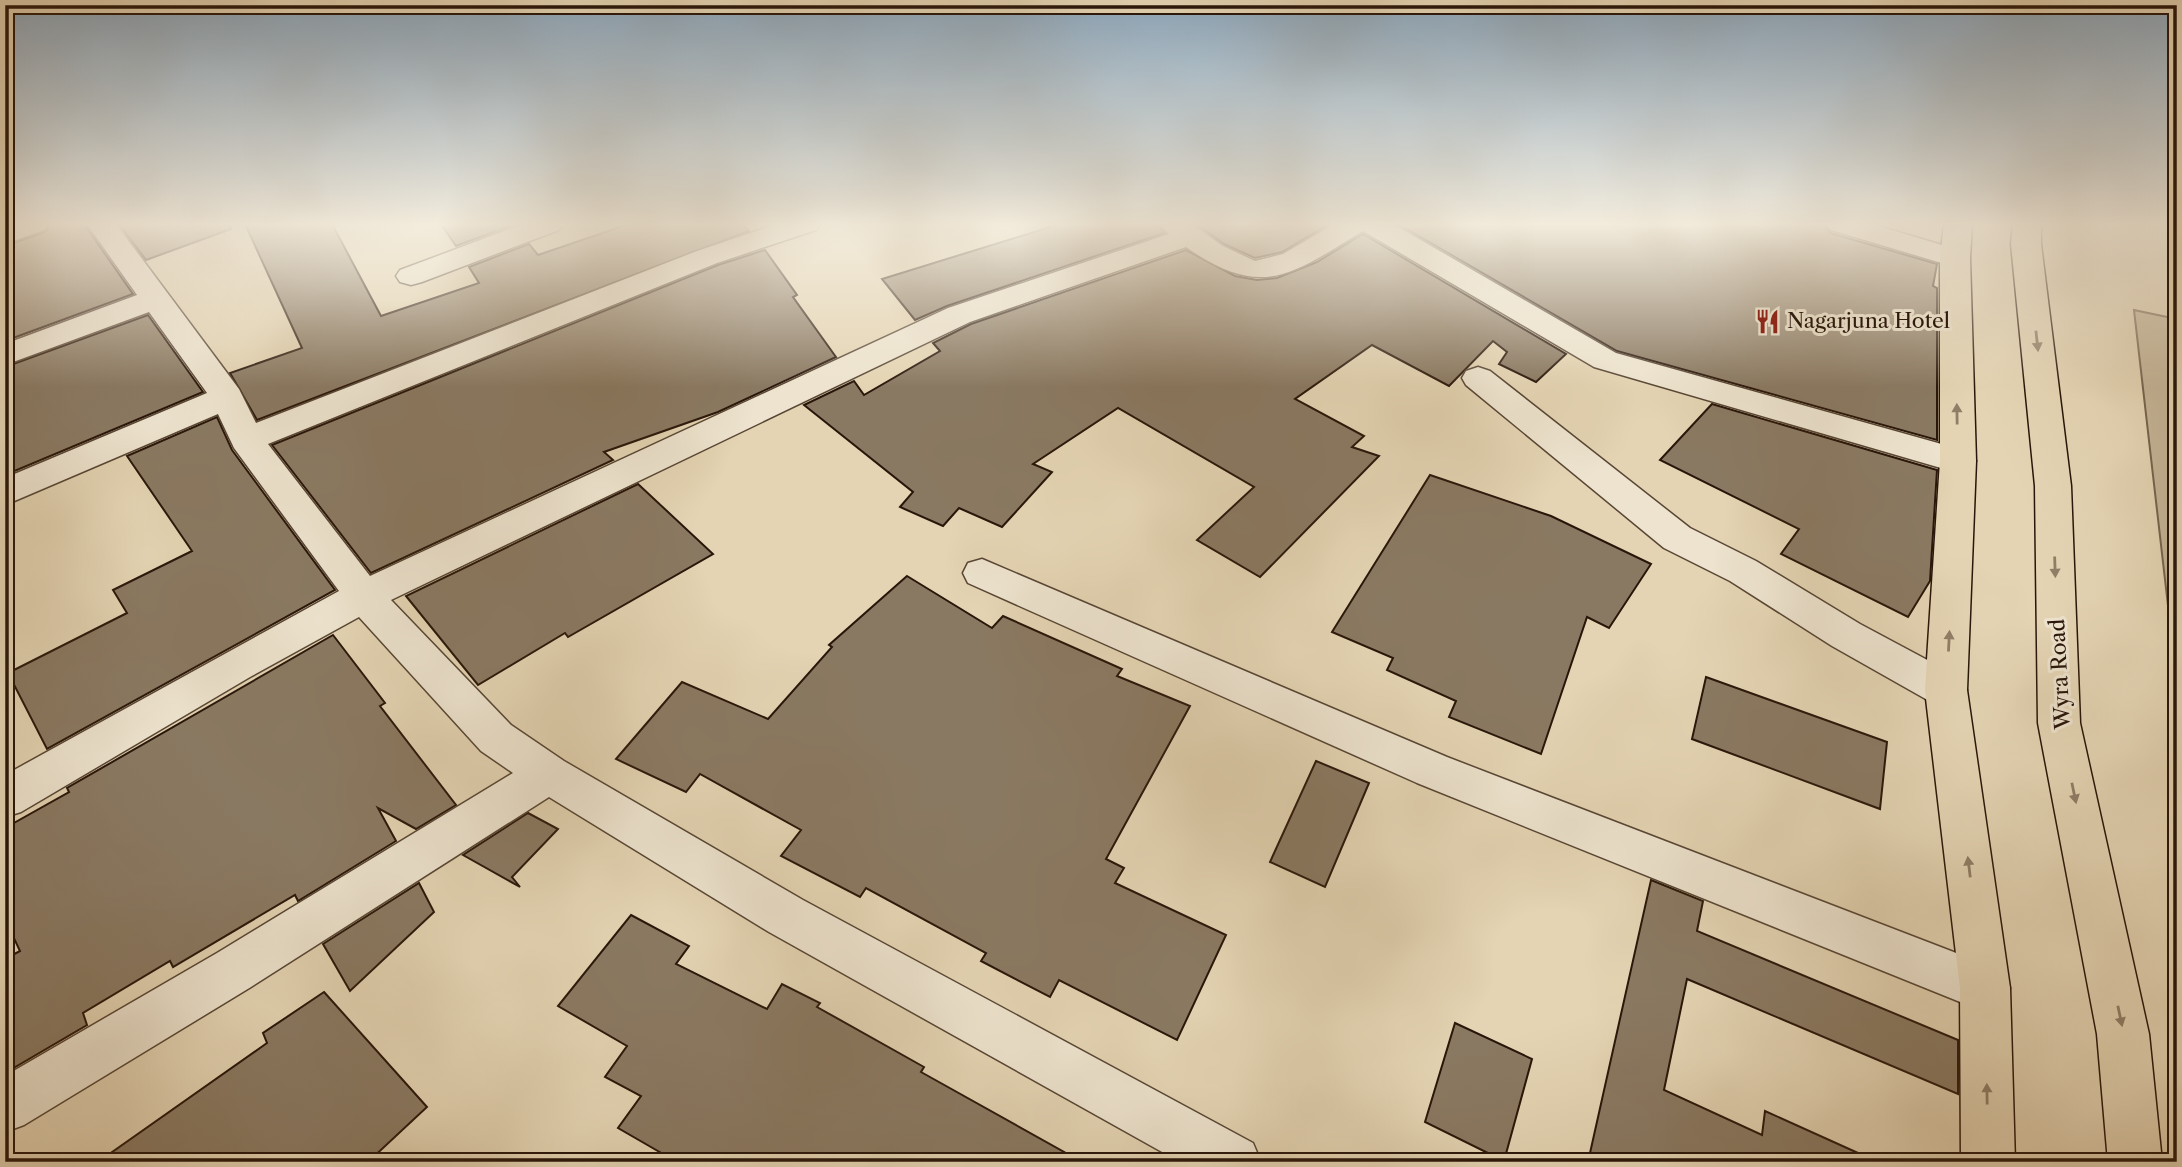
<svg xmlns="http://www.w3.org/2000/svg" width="2182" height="1167" font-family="'Libre Caslon Text',serif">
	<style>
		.green { fill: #c4b496; stroke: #766550; stroke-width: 2 }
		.building { fill: #8a7962; stroke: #29160a; stroke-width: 2 }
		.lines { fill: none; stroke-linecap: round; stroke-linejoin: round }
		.minor-casing { stroke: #584634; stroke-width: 3 }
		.primary-casing { stroke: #29160a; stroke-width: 3 }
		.minor { fill: #ede3ce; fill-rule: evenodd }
		.primary { fill: #e4d4b3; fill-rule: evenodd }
		.oneway { fill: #907e67 }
		.labels { text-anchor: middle; stroke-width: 6; stroke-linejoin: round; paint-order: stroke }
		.poi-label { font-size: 21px; fill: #29160a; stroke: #ede3ce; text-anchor: start }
		.street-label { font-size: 21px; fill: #29160a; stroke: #ede3ce }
	</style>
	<rect width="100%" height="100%" fill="#e4d4b3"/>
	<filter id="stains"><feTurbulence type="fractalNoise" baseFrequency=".00286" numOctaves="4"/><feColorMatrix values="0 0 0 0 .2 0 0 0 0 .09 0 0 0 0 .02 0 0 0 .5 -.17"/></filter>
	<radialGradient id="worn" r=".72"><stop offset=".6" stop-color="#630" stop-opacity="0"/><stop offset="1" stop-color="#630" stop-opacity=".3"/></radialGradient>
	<path class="green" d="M2134,310L2177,319V684Z"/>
	<g class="building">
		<path d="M51,224H84L133,294L5,341V246L45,232Z"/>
		<path d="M119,224H230L231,229L146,260Z"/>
		<path d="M245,224H332L381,316L479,283L469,267L529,244L538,255L629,224H742L749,231L257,420L230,373L302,348Z"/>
		<path d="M441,224H515L456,246Z"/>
		<path d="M1060,224H1157L1164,233L947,306L915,320L882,279Z"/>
		<path d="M1197,224H1329L1282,252L1255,258L1224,244Z"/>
		<path d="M1398,224H1824L1830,233L1937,264L1933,286L1937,288V440L1617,351Z"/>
		<path d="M1363,234L1566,354L1536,382L1499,364L1507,352L1493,341L1449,386L1372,345L1295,399L1364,436L1352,447L1379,456L1260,577L1197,540L1254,487L1118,408L1033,464L1052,472L1002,527L959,508L943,526L900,507L913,492L804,405L854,381L864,395L940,351L933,343L971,324L1186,250L1235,276L1257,280L1277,278L1317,262Z"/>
		<path d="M765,250L797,295L793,297L836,357L718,412L604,452L613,460L371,573L272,445L718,265Z"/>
		<path d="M148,315L203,392L5,475V367Z"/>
		<path d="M1712,404L1937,470L1930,581L1908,617L1781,554L1799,529L1660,460Z"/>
		<path d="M217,417L232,450L335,590L47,749L8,673L127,613L113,590L192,551L127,456Z"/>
		<path d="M1430,475L1551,516L1651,564L1609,628L1587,617L1541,754L1449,717L1456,701L1387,670L1393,658L1332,632Z"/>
		<path d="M638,484L713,554L568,637L565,633L478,685L406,596Z"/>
		<path d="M907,576L992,628L1003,616L1122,669L1117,676L1190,706L1106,859L1124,868L1115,883L1226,935L1177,1040L1059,980L1050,997L981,961L986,953L866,888L860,897L781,856L801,830L700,774L686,792L616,759L682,682L768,719L832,647L829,645Z"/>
		<path d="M333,635L385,703L380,706L456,805L416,829L378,808L396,841L298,901L295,895L173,967L170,961L83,1013L87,1025L5,1073V959L20,951L5,919V828L69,792L67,788Z"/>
		<path d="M1706,677L1887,742L1880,809L1692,739Z"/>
		<path d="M1316,761L1369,783L1325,887L1270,862Z"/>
		<path d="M528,813L558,829L512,877L520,887L463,855Z"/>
		<path d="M1651,880L1703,901L1697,931L1958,1040V1094L1687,979L1664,1090L1762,1135L1765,1111L1878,1162H1588Z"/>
		<path d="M419,883L434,912L350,991L323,944Z"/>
		<path d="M631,915L689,946L676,964L767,1009L782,984L820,1003L817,1007L924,1067L921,1072L1082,1162H677L618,1128L641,1096L605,1077L627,1046L558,1006Z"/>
		<path d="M324,992L427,1107L368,1162H98L267,1043L263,1033Z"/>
		<path d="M1455,1023L1532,1059L1504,1161L1425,1122Z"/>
	</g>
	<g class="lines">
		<defs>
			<g id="minor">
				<path d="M48,224L44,230L5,244V225Z"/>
				<path d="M87,224H116L239,389L256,423L697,251L777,224H820L816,230L717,263L268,444L370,576L948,308L1169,234L1160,224H1192L1223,246L1255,261L1283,254L1334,224H1393L1616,353L1970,452L1976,461L1970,470L1958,473L1594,367L1363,231C1292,274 1263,301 1186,247L970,322L391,600L511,725L564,761L803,900L1253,1143L1261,1162H1180L769,932L549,797L251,987L24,1125L5,1132V1076L217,953L513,773L481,751L359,617L250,677L21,812L5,817V775L339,591L234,448L218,414L5,505V478L207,393L149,312L5,365V344L137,295Z"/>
				<path d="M523,224H563L559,230L422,282L411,285L400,282L396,276L400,270Z"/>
				<path d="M1827,224H1872L1965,252L1970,258L1965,264L1955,267L1831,230Z"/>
				<path d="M1478,367L1490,371L1690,528L1756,561L1860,624L1961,678L1967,690L1961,702L1946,707L1931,702L1832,646L1730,581L1664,548L1466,385L1462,378L1466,371Z"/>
				<path d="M982,559L1447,757L2003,971L2010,988L2003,1005L1985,1012L1417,783L968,583L963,573L968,563Z"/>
			</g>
			<g id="primary">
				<path d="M1944,224H1972L1970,258L1976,461L1967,690L2010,988L2015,1162H1961L1960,988L1925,690L1940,461V258Z"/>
				<path d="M2013,224H2041V244L2071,486L2080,723L2149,1034L2162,1162H2108L2097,1034L2038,723L2035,486L2011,244Z"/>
			</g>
		</defs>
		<use href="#minor" class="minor-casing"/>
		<use href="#primary" class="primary-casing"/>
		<use href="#minor" class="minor"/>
		<use href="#primary" class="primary"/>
	</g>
	<defs><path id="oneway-solid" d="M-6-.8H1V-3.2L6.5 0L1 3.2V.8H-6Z" transform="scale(1.75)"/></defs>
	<g class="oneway">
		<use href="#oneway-solid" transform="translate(2037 341) rotate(84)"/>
		<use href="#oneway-solid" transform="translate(1957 414) rotate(-91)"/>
		<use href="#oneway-solid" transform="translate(2055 567) rotate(88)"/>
		<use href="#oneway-solid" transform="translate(1949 641) rotate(-87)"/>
		<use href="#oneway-solid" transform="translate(2074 793) rotate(78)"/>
		<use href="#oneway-solid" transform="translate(1969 867) rotate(-97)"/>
		<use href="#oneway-solid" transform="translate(2120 1016) rotate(78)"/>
		<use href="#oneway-solid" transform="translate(1987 1094) rotate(-91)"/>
	</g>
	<linearGradient id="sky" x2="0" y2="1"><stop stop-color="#8da7bc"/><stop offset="0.58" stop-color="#f3ecdd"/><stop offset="1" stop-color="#f3ecdd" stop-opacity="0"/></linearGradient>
	<rect width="2182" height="387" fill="url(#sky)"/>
	<defs>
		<symbol id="restaurant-bare" viewBox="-9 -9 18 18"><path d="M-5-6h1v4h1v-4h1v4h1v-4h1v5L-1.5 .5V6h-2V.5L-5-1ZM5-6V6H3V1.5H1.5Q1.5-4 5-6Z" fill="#8f2418" stroke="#ede3ce" stroke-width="2.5" paint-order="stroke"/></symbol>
	</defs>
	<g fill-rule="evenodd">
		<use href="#restaurant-bare" x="1750" y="304" width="35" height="35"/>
	</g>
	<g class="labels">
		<g class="poi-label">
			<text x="1787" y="328">Nagarjuna Hotel</text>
		</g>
		<g class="street-label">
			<text transform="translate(2060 674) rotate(-93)" y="7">Wyra Road</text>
		</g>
	</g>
	<rect width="2182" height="1167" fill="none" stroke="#e4d4b3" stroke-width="28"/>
	<rect x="7" y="7" width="2168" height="1153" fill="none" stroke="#29160a" stroke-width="3.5"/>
	<rect x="14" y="14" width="2154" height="1139" fill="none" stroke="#29160a" stroke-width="2"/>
	<rect width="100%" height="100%" filter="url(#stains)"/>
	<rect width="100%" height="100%" fill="url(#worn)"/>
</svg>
